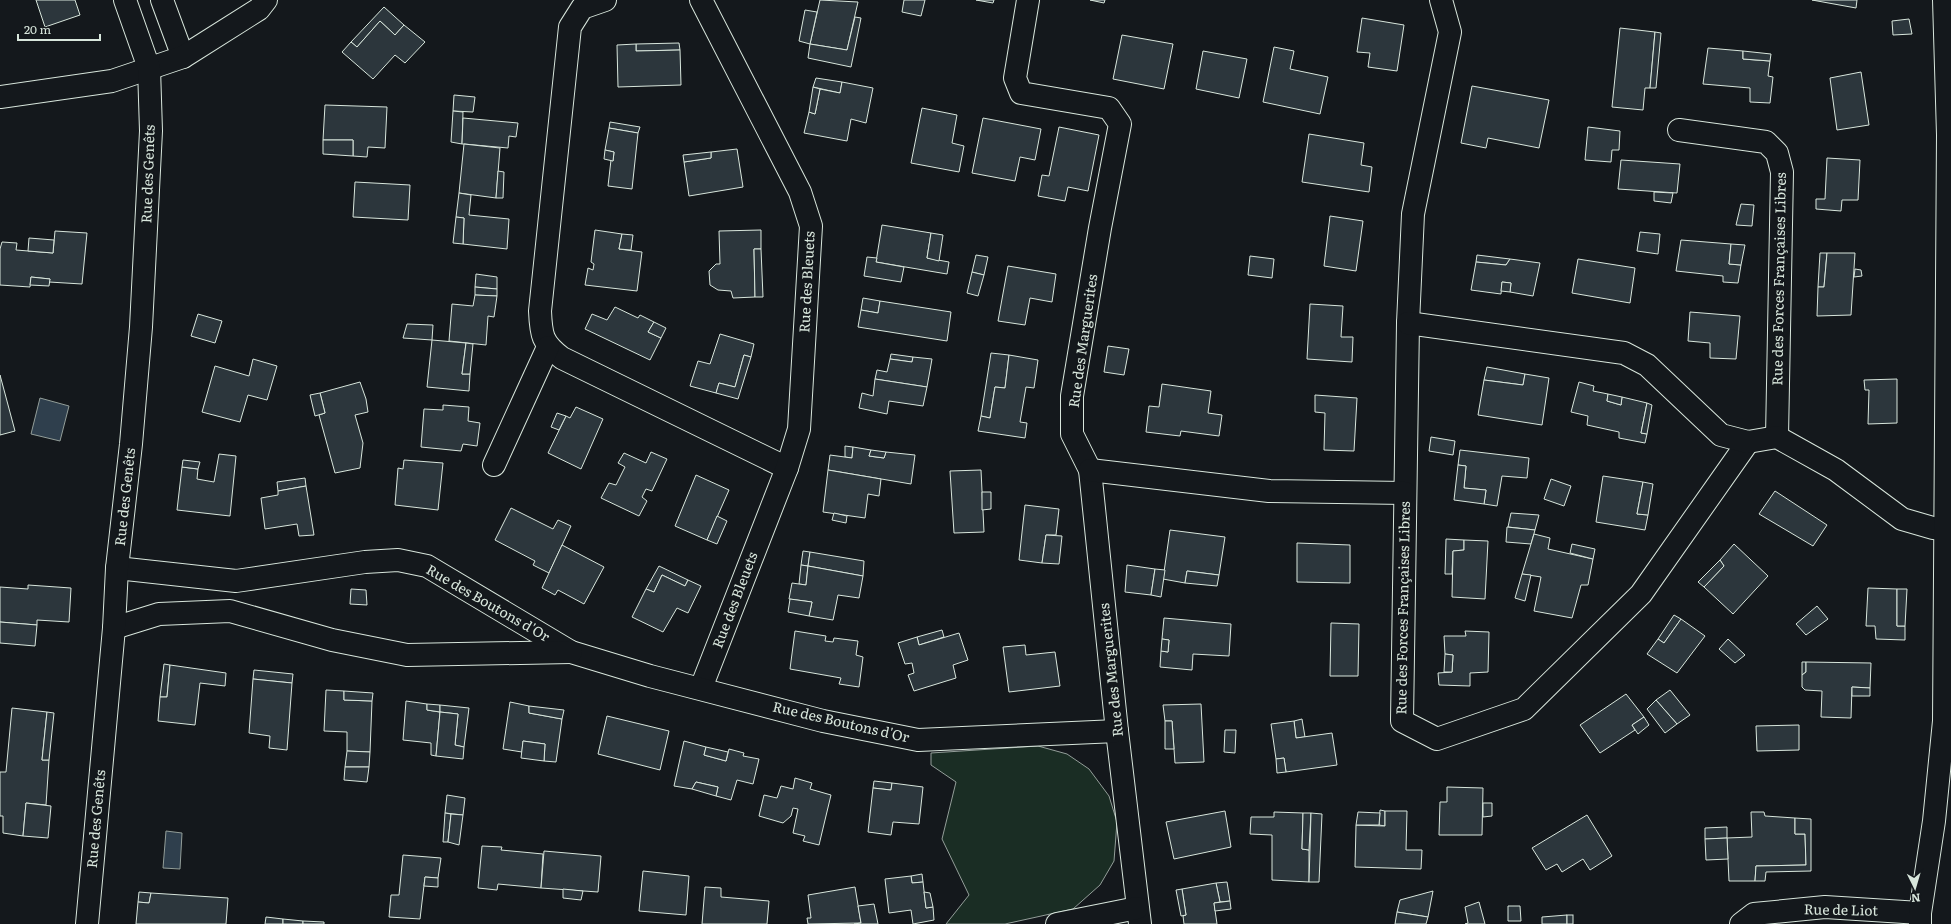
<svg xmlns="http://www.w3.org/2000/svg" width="1951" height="924" font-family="Literata,serif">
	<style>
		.green { fill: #1a2d24; stroke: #939e99 }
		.water { fill: #2f3f4d; stroke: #939e99 }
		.building { fill: #2c363c; stroke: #d8e6dc }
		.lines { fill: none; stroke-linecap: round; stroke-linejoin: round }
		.minor-casing { stroke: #d8e6dc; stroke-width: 24 }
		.minor { stroke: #14181c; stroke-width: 22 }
		.labels { text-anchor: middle; stroke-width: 3; stroke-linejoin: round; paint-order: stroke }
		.street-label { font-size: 14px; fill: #d8e6dc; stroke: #14181c }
	</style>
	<rect width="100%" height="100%" fill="#14181c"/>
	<path class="green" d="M1038,746L1067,754L1089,769L1109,796L1117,822L1114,861L1100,885L1073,909L1005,924H946L969,895L942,839L956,782L931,765V753Z"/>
	<g class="water">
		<path d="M40,398L69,406L60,441L31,434Z"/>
		<path d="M166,831L182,833L180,869L163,868Z"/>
	</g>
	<g class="building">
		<path d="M36,0H75L80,15L45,27Z"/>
		<path d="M820,0L858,2L847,50L810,44Z"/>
		<path d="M904,0H925L921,16L902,12Z"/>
		<path d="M976,0H994L993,3Z"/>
		<path d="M1090,0H1105L1104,3Z"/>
		<path d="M1812,0H1857L1856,8Z"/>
		<path d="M384,7L404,25L395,35L380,21L357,47L351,42Z"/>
		<path d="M805,10L817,12L810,44L799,41Z"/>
		<path d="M855,17L861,18L851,67L808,58L810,44L847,50Z"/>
		<path d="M1362,18L1404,25L1397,71L1368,67L1370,53L1357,52Z"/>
		<path d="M1909,19L1912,34L1893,35L1892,21Z"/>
		<path d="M380,21L395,35L404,25L425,42L405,63L395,55L373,79L342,52L351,42L357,47Z"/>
		<path d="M1620,28L1655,32L1650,88H1645L1643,110L1612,107Z"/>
		<path d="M1655,32L1661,33L1656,88H1650Z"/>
		<path d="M1122,35L1173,44L1164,89L1113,79Z"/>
		<path d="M679,43L680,50L636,51V44Z"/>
		<path d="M636,44V51L680,50L681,85L618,87L617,45Z"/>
		<path d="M1274,47L1294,51L1290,69L1328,77L1320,114L1263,102Z"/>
		<path d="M1708,48L1743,51V59L1770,61L1768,76L1773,77L1770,103L1750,102V88L1703,84Z"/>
		<path d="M1203,51L1247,59L1239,98L1196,89Z"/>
		<path d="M1743,51L1771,54L1770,61L1743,59Z"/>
		<path d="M1861,72L1869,125L1837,130L1830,78Z"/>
		<path d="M816,78L842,82L840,93L813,87Z"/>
		<path d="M842,82L873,88L866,123L851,119L847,141L804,133L809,112L815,114L820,89L840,93Z"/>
		<path d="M1472,86L1549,100L1539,148L1488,138L1486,148L1461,143Z"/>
		<path d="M813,87L820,89L815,114L809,112Z"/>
		<path d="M454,95L475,97L473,112L453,111Z"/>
		<path d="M325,105L387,107L385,148L368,147L367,157L353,156V140H323Z"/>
		<path d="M922,108L957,115L952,143L964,146L959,172L911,163Z"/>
		<path d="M453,111L463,112L462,144L451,142Z"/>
		<path d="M463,118L518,123L516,137L509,136L508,148L464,144H462Z"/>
		<path d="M983,118L1041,129L1035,160L1020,157L1015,181L972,173Z"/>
		<path d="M610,122L640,127L638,133L609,128Z"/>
		<path d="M1059,127L1099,135L1088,191L1068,187L1065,201L1038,196L1042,175L1049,176Z"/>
		<path d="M1588,127L1620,131L1619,150H1612L1611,162L1585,160Z"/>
		<path d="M609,128L638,133L632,189L608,186L611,160L613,161L614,152L605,150Z"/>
		<path d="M1309,134L1364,143L1361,165L1372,167L1369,192L1302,182Z"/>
		<path d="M323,140H353V156L323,154Z"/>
		<path d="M464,144L500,148L496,198L459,193Z"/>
		<path d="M737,149L743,187L689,196L684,162L711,158V152Z"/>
		<path d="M605,150L614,152L613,161L604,159Z"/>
		<path d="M711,152V158L684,162L683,155Z"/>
		<path d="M1827,158L1860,160L1858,200H1842L1841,211L1816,209V199H1825Z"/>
		<path d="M1621,160L1680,164L1677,193L1618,189Z"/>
		<path d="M498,171L504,172L503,198H496Z"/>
		<path d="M355,182L410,185L408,220L353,217Z"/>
		<path d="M1654,192L1673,193L1671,203L1654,201Z"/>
		<path d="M459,193L471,195L469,215L509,219L507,249L463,244L464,218L456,217Z"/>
		<path d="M1741,204L1754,205L1752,226L1736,225Z"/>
		<path d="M1330,216L1363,221L1356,271L1324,266Z"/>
		<path d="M456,217L464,218L463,244L453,243Z"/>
		<path d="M882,225L931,233L927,258L949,262L947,274L876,262Z"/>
		<path d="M595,230L622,234L619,249L642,252L637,291L585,285L588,268L593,270L594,264L591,262Z"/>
		<path d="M761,230V249H754L755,297L733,298L731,291L718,290L710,285L709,271L716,264H720L719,231Z"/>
		<path d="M55,231L87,233L82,284L49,282L50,279L31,277L30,287L0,285V249L2,242L17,243L16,250L53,253Z"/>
		<path d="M1640,232L1660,234L1658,254L1637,251Z"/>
		<path d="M931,233L943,235L939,261L927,258Z"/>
		<path d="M622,234L633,235L631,250L619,249Z"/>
		<path d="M29,238L54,240L53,253L28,251Z"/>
		<path d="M1681,240L1731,244L1729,264L1741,265L1738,283L1723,282V276L1676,271Z"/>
		<path d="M1731,244L1745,245L1741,265L1729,264Z"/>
		<path d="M754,249H761L763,297H755Z"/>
		<path d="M1820,253H1827L1824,287H1818Z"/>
		<path d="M1827,253H1855L1851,315L1817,316L1818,287H1824Z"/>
		<path d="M976,255L988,257L984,275L972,272Z"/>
		<path d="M1477,255L1510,259L1506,265L1476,262Z"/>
		<path d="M1250,256L1274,259L1272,278L1248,275Z"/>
		<path d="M867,257L877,258L876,262L904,267L901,282L864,276Z"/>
		<path d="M1510,259L1540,263L1533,296L1510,292L1511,283L1502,282L1501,294L1471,290L1476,262L1506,265Z"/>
		<path d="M1578,259L1635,268L1630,303L1572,293Z"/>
		<path d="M1008,266L1056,274L1052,302L1030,298L1025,325L998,321Z"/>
		<path d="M1855,269L1861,270L1862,276L1854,277Z"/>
		<path d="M972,272L984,275L978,296L967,293Z"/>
		<path d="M476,274L497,277V289L475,287Z"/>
		<path d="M31,277L50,279L49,286L30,285Z"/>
		<path d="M1502,282L1511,283L1510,292L1501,291Z"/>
		<path d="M475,287L497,289V296L475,295Z"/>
		<path d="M475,295L497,296L494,317L488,316L486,345L449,341L452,304L473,306Z"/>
		<path d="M863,298L880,301L878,313L861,310Z"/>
		<path d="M880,301L951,312L947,341L858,327L861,310L878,313Z"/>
		<path d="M1310,304L1343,306L1341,337H1353L1352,362L1307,359Z"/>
		<path d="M615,307L638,318L640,315L654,322L648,332L661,338L650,360L585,329L592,314L607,320Z"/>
		<path d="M1690,312L1740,316L1736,359L1710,358V343L1688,341Z"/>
		<path d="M198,314L222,321L215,343L191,336Z"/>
		<path d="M654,322L666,328L661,338L648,332Z"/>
		<path d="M407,324L433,325L432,340L403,338Z"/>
		<path d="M720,334L754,344L751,357L744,355L735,387L719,383L716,393L690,386L698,361L710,364Z"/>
		<path d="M432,340L466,343L462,374H470L469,391L427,387Z"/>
		<path d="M466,343L473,344L470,374H462Z"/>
		<path d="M1108,346L1129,349L1124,375L1104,372Z"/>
		<path d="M991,353L1009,355L1005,388L995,387L990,418L981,416Z"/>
		<path d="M891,354L913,357L912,362L890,359Z"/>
		<path d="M744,355L751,357L738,399L716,393L719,383L735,387Z"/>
		<path d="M1009,355L1038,360L1034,388L1026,387L1020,422L1027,423L1025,438L978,431L981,416L990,418L995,387L1005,388Z"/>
		<path d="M913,357L932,359L927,387L875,379L877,370L887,372L890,359L912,362Z"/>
		<path d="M253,359L277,366L267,400L248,395L240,422L202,412L215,366L249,376Z"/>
		<path d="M1487,367L1525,374L1523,385L1484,380Z"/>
		<path d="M1525,374L1549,378L1542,425L1478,415L1484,380L1523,385Z"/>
		<path d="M0,375L15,431L0,435Z"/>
		<path d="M875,379L927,387L923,406L889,401L887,414L859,408L862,393L873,396Z"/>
		<path d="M1897,379V423L1868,424L1869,390H1865L1864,380Z"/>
		<path d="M360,382L366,399L368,412L355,415L363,443L360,468L335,473L319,415L325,413L320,393Z"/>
		<path d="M1579,382L1594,386L1593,391L1608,394L1607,401L1621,405L1622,397L1647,403L1641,433L1647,434L1645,443L1619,438V432L1587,425L1588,416L1571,412Z"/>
		<path d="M1162,384L1211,391L1208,413L1222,415L1219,436L1181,431L1180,436L1146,432L1149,406L1159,407Z"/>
		<path d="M320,393L325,413L315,416L310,395Z"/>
		<path d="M1608,394L1622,397L1621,405L1607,401Z"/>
		<path d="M1315,395L1357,398L1354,451L1324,450L1325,413L1315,412Z"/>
		<path d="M1647,403L1652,405L1647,434L1641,433Z"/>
		<path d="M443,405L469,407L468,421L480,423L477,446L463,444L461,451L421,447L424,409L443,410Z"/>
		<path d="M576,407L603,419L581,469L548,453L566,416L570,418Z"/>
		<path d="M557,413L566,416L559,430L551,427Z"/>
		<path d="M1431,437L1455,441L1453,455L1429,451Z"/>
		<path d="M845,446L853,447L852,458L845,457Z"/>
		<path d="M853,447L871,450L869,456L884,458L886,452L915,455L911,484L828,470L830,455L852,458Z"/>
		<path d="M871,450L886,452L884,458L869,456Z"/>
		<path d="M1460,450L1529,458L1527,478L1502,476L1497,506L1484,504L1486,490L1464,488L1466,466L1458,465Z"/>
		<path d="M651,452L667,459L652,491L646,489L642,497L647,501L639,516L601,498L609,483L616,485L625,467L618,463L624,453L646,463Z"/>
		<path d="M219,454L236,456L230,516L177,510L182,467L198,469L197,479L214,482Z"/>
		<path d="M183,460L200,462L198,469L182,467Z"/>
		<path d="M404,460L443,463L438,510L395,505L398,468L403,469Z"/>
		<path d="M1458,465L1466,466L1464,488L1486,490L1484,504L1454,500Z"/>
		<path d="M828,470L881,479L879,496L868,494L865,518L823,512Z"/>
		<path d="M981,470L984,532L954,533L950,471Z"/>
		<path d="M696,475L729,490L707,540L675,526Z"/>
		<path d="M1603,476L1643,482L1637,514L1648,515L1645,530L1596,522Z"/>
		<path d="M305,478L306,486L278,491L277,482Z"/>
		<path d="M1551,479L1571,486L1564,506L1544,499Z"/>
		<path d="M1643,482L1653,484L1648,515L1637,514Z"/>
		<path d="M306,486L314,535L299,536L297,524L265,529L261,498L278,495V491Z"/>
		<path d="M1775,491L1827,525L1813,546L1759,514Z"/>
		<path d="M982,492H991V509L982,510Z"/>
		<path d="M1025,505L1059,509L1056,535H1046L1042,563L1019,560Z"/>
		<path d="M511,508L553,529L558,520L571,526L549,573L533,565L535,561L495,540Z"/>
		<path d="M834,513L847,516L846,523L832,520Z"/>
		<path d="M1511,513L1539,515L1535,530L1508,527Z"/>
		<path d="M717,516L727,521L717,544L707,540Z"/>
		<path d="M1507,527L1535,530L1531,544L1506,542Z"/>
		<path d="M1170,530L1225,537L1219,575L1187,571L1185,583L1163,579Z"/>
		<path d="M1534,534L1550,538L1548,549L1593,559L1588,585H1581L1572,618L1534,611L1541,577L1522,574Z"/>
		<path d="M1046,535L1062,536L1059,564L1042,563Z"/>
		<path d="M1446,539L1464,540V550L1453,551L1452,574H1445Z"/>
		<path d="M1464,540L1488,541L1485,599L1452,597L1453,551L1464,550Z"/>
		<path d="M1297,543L1350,545V583L1297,582Z"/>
		<path d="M1572,544L1595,549L1593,559L1570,553Z"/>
		<path d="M1734,544L1768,576L1733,614L1704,587L1724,566L1720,560Z"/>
		<path d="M562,545L604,567L584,604L558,590L555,595L542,588Z"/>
		<path d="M803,551L810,552L808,566L801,565Z"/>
		<path d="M810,552L864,561L863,576L808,566Z"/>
		<path d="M1720,560L1724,566L1704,587L1698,582Z"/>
		<path d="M801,565L808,566L806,585L799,584Z"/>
		<path d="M1127,565L1155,569L1151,595L1125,592Z"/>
		<path d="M659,566L688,580L685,586L662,575L654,592L646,589Z"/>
		<path d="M808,566L863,576L859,598L838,595L833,620L809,616L812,602L789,599L792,583L806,585Z"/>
		<path d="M1155,569L1165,570L1161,597L1151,595Z"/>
		<path d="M1187,571L1219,575L1217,586L1185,583Z"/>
		<path d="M1522,574L1531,575L1525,601L1515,598Z"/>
		<path d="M662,575L685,586L688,580L701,586L688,613L677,608L663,632L632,617L646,589L654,592Z"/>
		<path d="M28,585L71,588L69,622L37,620V625L0,622V587L28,589Z"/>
		<path d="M1868,588L1897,589V626H1905V640L1876,639L1875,626H1866Z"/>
		<path d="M351,589L366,590L367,605L350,604Z"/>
		<path d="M1897,589H1907L1905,626H1897Z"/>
		<path d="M790,599L812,602L809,616L788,612Z"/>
		<path d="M1817,606L1828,619L1806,635L1796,624Z"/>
		<path d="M1674,615L1681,619L1664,643L1658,639Z"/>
		<path d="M1164,618L1231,624L1229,656L1193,654L1192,670L1160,667L1161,651L1168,652L1169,640L1162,639Z"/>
		<path d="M1681,619L1705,636L1677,673L1647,654L1658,639L1664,643Z"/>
		<path d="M0,622L37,625L35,646L0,643Z"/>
		<path d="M1331,623L1359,624L1358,676H1330Z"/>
		<path d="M942,630L944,637L919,645L917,637Z"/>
		<path d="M795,631L826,636L825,641L833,642L834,638L858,641L856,655L863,657L859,687L839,684L841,678L790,669Z"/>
		<path d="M1465,631L1489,632L1488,672L1470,673V686L1439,685L1438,673L1452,672L1453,655L1445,654L1444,636H1466Z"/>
		<path d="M959,633L968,660L953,665L956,678L914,691L908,675L914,673L912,663L905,664L898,643L917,637L919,645Z"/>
		<path d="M1162,639L1169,640L1168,652L1161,651Z"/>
		<path d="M1728,639L1745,655L1735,663L1719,649Z"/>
		<path d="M1025,645L1026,655L1055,652L1060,686L1009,692L1003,647Z"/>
		<path d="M1445,654L1453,655L1452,672H1444Z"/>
		<path d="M1802,662H1806V672L1802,675Z"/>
		<path d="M1806,662L1871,663L1870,688L1852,687L1851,718L1821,717L1822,691L1805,690L1802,687V675L1806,672Z"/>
		<path d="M164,664L170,665L167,697H160Z"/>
		<path d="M170,665L226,673L225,686L200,683L195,725L158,721L160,697H167Z"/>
		<path d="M254,670L293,674L292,683L253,679Z"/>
		<path d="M253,679L292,683L287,750L269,748L270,736L249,733Z"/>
		<path d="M1852,687L1870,688V696H1852Z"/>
		<path d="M326,690L344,691V700L372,701L370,752L347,751V732L324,731Z"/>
		<path d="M1670,690L1690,715L1677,724L1656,700Z"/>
		<path d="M344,691L373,693L372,701L344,700Z"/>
		<path d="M1626,694L1644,717L1632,725L1635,730L1600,753L1580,725Z"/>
		<path d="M1656,700L1677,724L1665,733L1647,709Z"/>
		<path d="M406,701L427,704V710L440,712L436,756L431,755V743L403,740Z"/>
		<path d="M510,702L529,706V713L562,719L556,762L544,761L545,744L523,741L522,752L503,749Z"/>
		<path d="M427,704L440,705V712L427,710Z"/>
		<path d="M1201,704L1204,762L1175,763L1172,721H1165L1163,705Z"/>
		<path d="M440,705L469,708L464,747L455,745L458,714L440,712Z"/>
		<path d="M529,706L564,710L562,719L529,713Z"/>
		<path d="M12,708L47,712L42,760H49L46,805L26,803L23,836L3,833V816H0V772H6Z"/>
		<path d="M47,712L54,713L49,760H42Z"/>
		<path d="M440,712L458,714L455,745L464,747L463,759L436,756Z"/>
		<path d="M607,716L669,731L660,770L598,754Z"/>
		<path d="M1644,717L1649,725L1638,734L1632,725Z"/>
		<path d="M1302,719L1305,737L1296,738L1294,721Z"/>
		<path d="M1165,721H1172L1174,749H1165Z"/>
		<path d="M1294,721L1296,738L1332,733L1337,765L1286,772L1284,758L1276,759L1271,724Z"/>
		<path d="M1799,725V750L1757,751L1756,726Z"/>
		<path d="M1225,730H1236L1235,753L1224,752Z"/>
		<path d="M523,741L545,744L544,761L521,758Z"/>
		<path d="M684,741L706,747L704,755L726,761L729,749L744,753L743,756L759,759L753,784L737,780L731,800L716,796L718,787L696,782L692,789L674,786Z"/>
		<path d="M706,747L728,752L726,761L704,755Z"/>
		<path d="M347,751L370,752L369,767H345Z"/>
		<path d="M1284,758L1286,772L1277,773L1276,759Z"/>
		<path d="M345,767H369L367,782L344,780Z"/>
		<path d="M795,778L812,783L810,789L831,795L819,845L803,841L805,836L793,833L798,809L793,808L791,816L783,823L759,816L764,795L777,798L781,786L793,789Z"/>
		<path d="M874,781L892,783L891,790L873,788Z"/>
		<path d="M696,782L718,787L716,796L692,789Z"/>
		<path d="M892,783L923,787L919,824L893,822L891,835L868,832L873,788L891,790Z"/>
		<path d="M1447,787L1483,788L1482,835H1439L1440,802H1447Z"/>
		<path d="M447,795L465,798L463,815L445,813Z"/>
		<path d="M26,803L51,806L48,838L23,836Z"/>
		<path d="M1483,803H1492V816L1483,817Z"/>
		<path d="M1380,810L1385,811V826L1379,825Z"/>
		<path d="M1225,811L1231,847L1174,859L1166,822Z"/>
		<path d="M1385,811H1407L1406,850H1422L1421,869L1355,867L1356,825L1385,826Z"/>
		<path d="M1274,812L1303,813L1302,849L1309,850V882L1272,880V835L1250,834L1251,817H1274Z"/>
		<path d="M1358,812L1380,813L1379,825H1356Z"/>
		<path d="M1751,812H1764L1765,816L1795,818V834H1805L1806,865L1756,866L1755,881H1729L1727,838L1752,837Z"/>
		<path d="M445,813L451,814L448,842H443Z"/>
		<path d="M1303,813H1311L1309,850L1302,849Z"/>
		<path d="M1311,813L1322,814L1319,882H1309Z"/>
		<path d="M451,814L463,815L459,845L448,842Z"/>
		<path d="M1587,815L1612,856L1590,870L1583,859L1562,872L1557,864L1546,870L1532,848Z"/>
		<path d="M1795,818L1811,819V871L1766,872L1765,881H1755L1756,866L1806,865L1805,834H1795Z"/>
		<path d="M1727,827V838L1705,839V828Z"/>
		<path d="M1727,838L1728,859L1706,860L1705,839Z"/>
		<path d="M482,846L502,847L501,850L543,854L541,888L498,884L497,890L478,888Z"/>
		<path d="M544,851L601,856L598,892L541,888Z"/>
		<path d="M403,855L441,858L438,878L425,877L420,919L389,917L391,895H399Z"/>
		<path d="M643,871L689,876L686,915L639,911Z"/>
		<path d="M922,874L923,882L912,883L911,876Z"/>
		<path d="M911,876L912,883L923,882L926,908L933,907L934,920L913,924L911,910L889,913L885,879Z"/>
		<path d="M425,877L438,878V887L424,886Z"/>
		<path d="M1227,882L1230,901L1220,902L1216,883Z"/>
		<path d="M1216,883L1220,902L1214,903L1217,924H1184L1183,916L1186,915L1182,889Z"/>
		<path d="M705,887L721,888V897L769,901L767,924H702Z"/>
		<path d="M855,887L861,923L808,924L807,918H811L808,895Z"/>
		<path d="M563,889L583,891L581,900L563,898Z"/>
		<path d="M1182,889L1186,915L1181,916L1176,890Z"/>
		<path d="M1433,891L1428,917L1397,912L1400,900Z"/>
		<path d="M139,892L151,893L149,903L138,902Z"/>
		<path d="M924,892L930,893L933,907L926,908Z"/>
		<path d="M151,893L228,898L226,924H136L138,902L149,903Z"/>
		<path d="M1230,901L1231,909L1215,911L1214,903Z"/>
		<path d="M1479,902L1485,924H1465L1468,923L1465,907Z"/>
		<path d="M874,904L878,924H854L861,923L858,906Z"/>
		<path d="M1508,906H1520L1521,921H1508Z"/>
		<path d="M1397,912L1428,917L1426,924H1395Z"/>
		<path d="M1567,915V924H1542V917Z"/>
		<rect x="1567" y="915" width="6" height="9"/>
		<path d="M266,917L283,919V924H265Z"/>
		<path d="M283,919L303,921V924H283Z"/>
		<path d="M303,921L324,922V924H303Z"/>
	</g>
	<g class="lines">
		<defs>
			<g id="minor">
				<path d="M162,0L183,57"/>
				<path d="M605,0L582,8L570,27L540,311C541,335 542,343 562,358L787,468"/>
				<path d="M701,0L800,192L811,226L799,429L787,468L701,688"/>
				<path d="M1028,0L1015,78L1021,93L1109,108L1120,124L1100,228L1072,396V434L1090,470L1117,731L1140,924"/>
				<path d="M1441,0L1450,32L1413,214L1408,323L1402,721L1437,739L1524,709L1641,594L1748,442"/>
				<path d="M0,97L112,81L183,57L259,9L266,0"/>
				<path d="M1679,130L1766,142L1777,153L1782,172L1777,437"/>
				<path d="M1408,323L1624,353L1647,365L1721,435L1748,442L1777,437L1836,470L1902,519L1933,528L1946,529"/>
				<path d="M494,465L548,347"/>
				<path d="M1090,470L1269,491L1405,493"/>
				<path d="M117,568L236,581L365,562L398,560L427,566L571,652L650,676L823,721L918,740L1117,731"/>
				<path d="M114,628L159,614L230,611L332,640L407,655L571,652"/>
				<path d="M87,924L114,628L117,568L131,444L141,327L151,131L149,68L125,0"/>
				<path d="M1057,924L1137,908"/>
				<path d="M1741,924L1754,914L1825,907L1920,913"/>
				<path d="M1920,924V913L1934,821L1944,721L1948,135L1944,0"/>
			</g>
		</defs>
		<use href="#minor" class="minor-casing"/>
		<use href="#minor" class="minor"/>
	</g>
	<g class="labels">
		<g class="street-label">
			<text transform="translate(148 174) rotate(-88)" y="5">Rue des Genêts</text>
			<text transform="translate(1779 279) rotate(-89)" y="5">Rue des Forces Françaises Libres</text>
			<text transform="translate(807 282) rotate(-87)" y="5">Rue des Bleuets</text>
			<text transform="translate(1083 341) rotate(-82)" y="5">Rue des Marguerites</text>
			<text transform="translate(125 497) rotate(-84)" y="5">Rue des Genêts</text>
			<text transform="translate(735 600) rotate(-69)" y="5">Rue des Bleuets</text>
			<text transform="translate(488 603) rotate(30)" y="5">Rue des Boutons d'Or</text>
			<text transform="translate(1403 608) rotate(-89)" y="5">Rue des Forces Françaises Libres</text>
			<text transform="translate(1111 670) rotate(-96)" y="5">Rue des Marguerites</text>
			<text transform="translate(841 722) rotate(13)" y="5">Rue des Boutons d'Or</text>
			<text transform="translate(96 819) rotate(-85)" y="5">Rue des Genêts</text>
			<text transform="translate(1841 910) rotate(1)" y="5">Rue de Liot</text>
		</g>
	</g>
	<g transform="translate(1915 888) rotate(175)" stroke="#14181c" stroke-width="3" paint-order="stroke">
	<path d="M0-3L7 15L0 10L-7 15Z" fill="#d8e6dc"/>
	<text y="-6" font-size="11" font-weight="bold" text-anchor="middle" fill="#d8e6dc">N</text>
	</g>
	<path d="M18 34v6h82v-6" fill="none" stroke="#d8e6dc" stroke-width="2"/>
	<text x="24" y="34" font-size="12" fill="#d8e6dc" stroke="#14181c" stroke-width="3" paint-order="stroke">20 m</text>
</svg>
